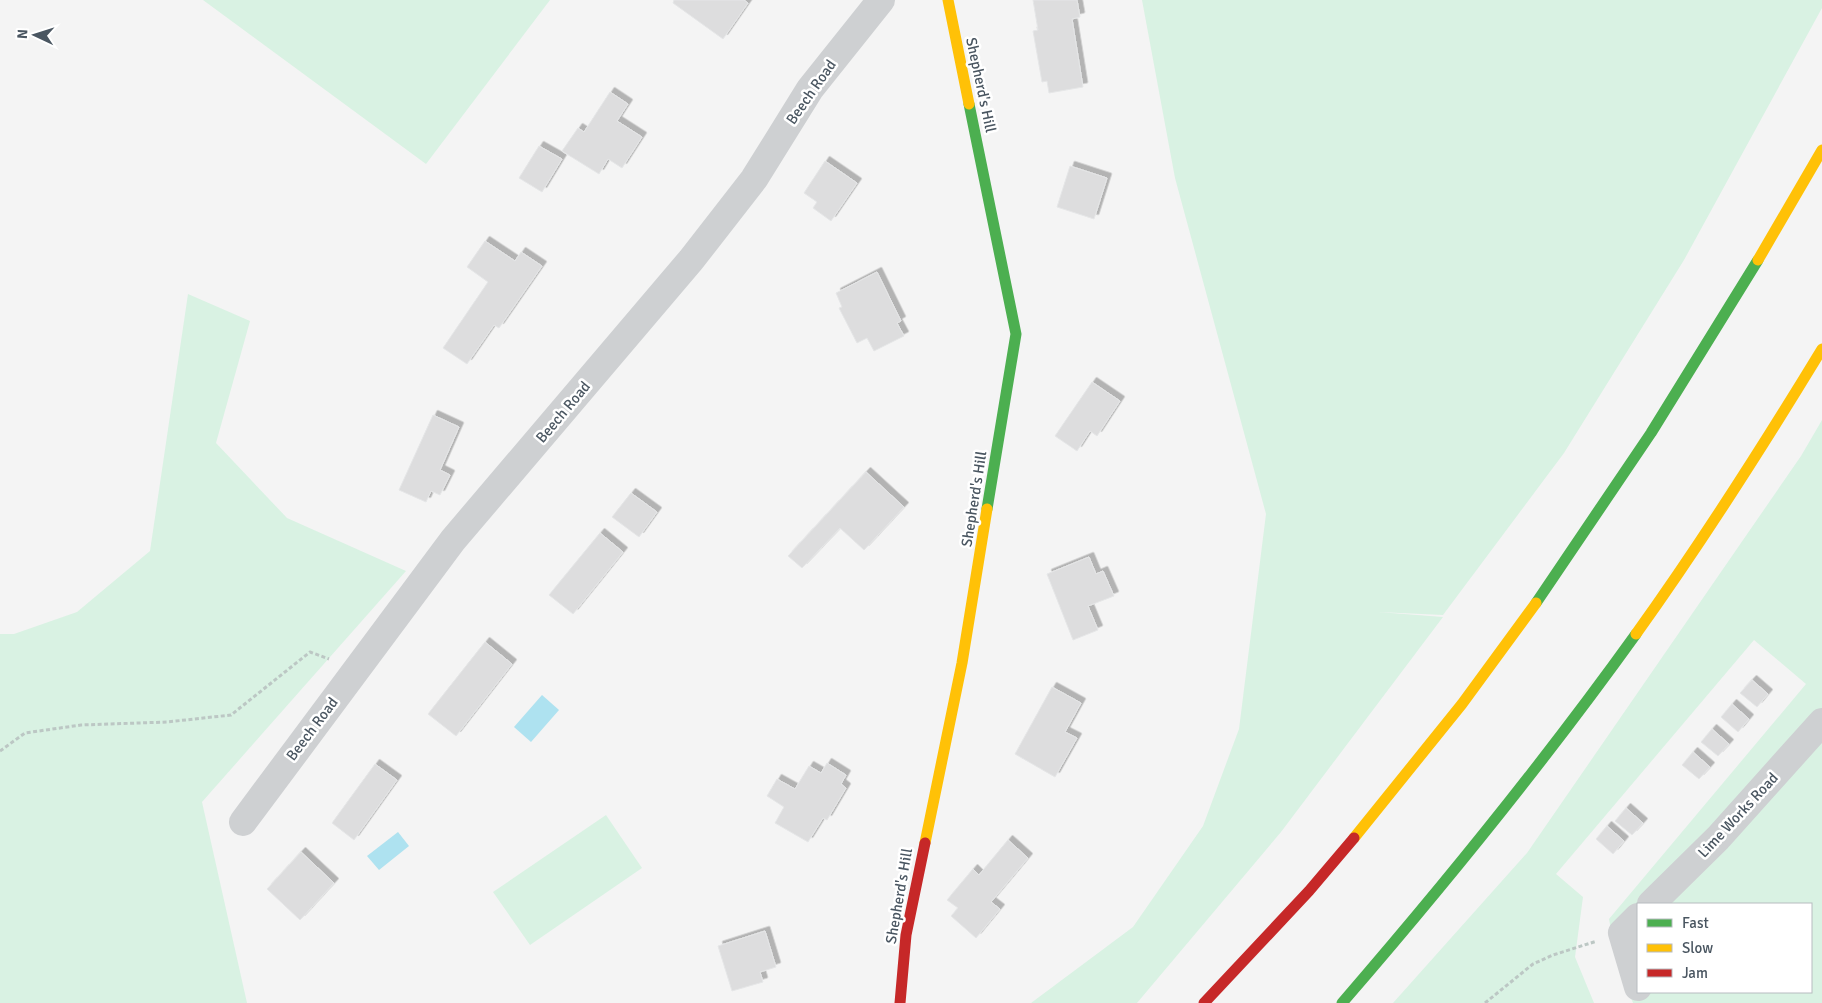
<svg xmlns="http://www.w3.org/2000/svg" width="1822" height="1003" font-family="Signika,sans-serif">
	<style>
		.green { fill: #d9f2e3; fill-rule: evenodd }
		.water { fill: #aee2f0 }
		.building { fill: #ddddde; stroke: #e5e6e7; filter: url(#shadow) }
		.lines { fill: none; stroke-linecap: round; stroke-linejoin: round }
		.path { stroke: #bcc7c4; stroke-width: 3; stroke-dasharray: 4 2.5; stroke-linecap: butt }
		.street { stroke: #ced0d2; stroke-width: 28 }
		.fast { stroke: #4caf50; stroke-width: 11 }
		.slow { stroke: #ffc107; stroke-width: 11 }
		.jam { stroke: #c62828; stroke-width: 11 }
		.labels { text-anchor: middle; stroke-width: 5; stroke-linejoin: round; paint-order: stroke }
		.street-label { font-size: 15px; fill: #4a5661; stroke: #fff }
	</style>
	<defs>
		<filter id="shadow"><feDropShadow dx="4.5" dy="-4.5" stdDeviation="0" flood-color="#0004"/></filter>
	</defs>
	<rect width="100%" height="100%" fill="#f4f4f4"/>
	<g class="green">
		<path d="M203,0H550L426,164Z"/>
		<path d="M1142,0H1822V8L1684,260L1564,453L1443,615L1378,612L1443,617L1281,832L1137,1003H1031L1133,927L1203,826L1239,729L1266,514L1175,178Z"/>
		<path d="M188,294L250,321L216,443L287,518L406,571L202,802L247,1003H0V634H14L77,612L150,551Z"/>
		<path d="M1822,420V1003H1633L1616,958L1609,919L1806,684L1754,640L1556,874L1583,897L1575,957L1594,1003H1393L1527,853L1801,456ZM1638,904H1811V992H1638Z"/>
		<path d="M606,815L642,868L530,945L493,892Z"/>
	</g>
	<g class="water">
		<path d="M542,695L559,710L531,742L514,727Z"/>
		<path d="M398,832L409,846L379,870L367,856Z"/>
	</g>
	<g class="building">
		<path d="M674,0H744L748,3L723,39L673,3Z"/>
		<path d="M1033,0H1077L1080,17L1072,19L1083,87L1049,93L1047,81L1042,82L1033,31L1038,30Z"/>
		<path d="M610,92L628,104L617,121L642,137L622,168L608,159L599,174L562,151L578,128L584,132Z"/>
		<path d="M539,146L562,159L542,192L519,178Z"/>
		<path d="M825,161L857,183L831,221L813,208L817,202L804,193Z"/>
		<path d="M1070,166L1107,178L1094,219L1057,207Z"/>
		<path d="M485,241L515,261L521,252L542,266L499,328L494,325L467,364L443,348L488,282L467,267Z"/>
		<path d="M877,272L901,321L897,323L904,336L874,351L867,338L857,343L839,308L842,307L836,293Z"/>
		<path d="M1092,382L1120,401L1097,436L1090,431L1077,451L1055,436Z"/>
		<path d="M433,415L459,427L440,470L450,475L440,495L431,491L426,502L399,490Z"/>
		<path d="M866,472L904,507L864,550L840,528L802,568L788,556Z"/>
		<path d="M631,493L657,512L639,537L612,517Z"/>
		<path d="M600,533L623,552L573,614L549,595Z"/>
		<path d="M1089,557L1096,574L1103,571L1114,596L1088,606L1098,630L1073,640L1047,574Z"/>
		<path d="M485,642L512,664L456,736L428,714Z"/>
		<path d="M1752,680L1768,694L1757,707L1740,693Z"/>
		<path d="M1052,687L1081,703L1065,732L1077,738L1055,777L1015,754Z"/>
		<path d="M1732,704L1749,719L1738,732L1721,717Z"/>
		<path d="M1712,729L1729,744L1718,756L1701,742Z"/>
		<path d="M1693,752L1710,767L1699,779L1682,765Z"/>
		<path d="M827,763L846,775L841,784L846,788L827,820L823,818L808,842L775,823L784,807L767,796L777,779L795,789L809,766L821,773Z"/>
		<path d="M375,764L397,780L354,840L332,823Z"/>
		<path d="M1626,808L1643,823L1632,835L1615,821Z"/>
		<path d="M1607,826L1624,841L1613,854L1596,839Z"/>
		<path d="M1008,840L1028,858L991,902L1000,909L976,938L951,916L958,908L947,900L973,869L979,875Z"/>
		<path d="M301,852L334,883L300,920L267,889Z"/>
		<path d="M765,931L776,967L760,972L763,982L732,991L718,946Z"/>
	</g>
	<g class="lines">
		<g class="path">
			<path d="M0,751L25,733L81,725L167,722L231,715L310,652L329,659"/>
			<path d="M1485,1003L1533,964L1553,955L1597,941"/>
		</g>
		<g class="street">
			<path d="M243,822L453,540L691,260L754,179L810,89L881,0"/>
			<path d="M1651,904L1718,838L1822,722"/>
			<path d="M1638,917L1622,933L1638,987"/>
		</g>
		<g class="fast">
			<path d="M969,104L1016,334L987,509"/>
			<path d="M1536,603L1651,433L1758,260"/>
			<path d="M1342,1003C1445,884 1544,762 1636,634"/>
		</g>
		<g class="slow">
			<path d="M948,0L969,104"/>
			<path d="M1758,260L1822,150"/>
			<path d="M1636,634C1702,542 1763,446 1822,349"/>
			<path d="M1354,838L1462,704L1536,603"/>
			<path d="M925,843L962,663L987,509"/>
		</g>
		<g class="jam">
			<path d="M900,1003L906,935L925,843"/>
			<path d="M1204,1003L1309,891L1354,838"/>
		</g>
	</g>
	<g class="labels">
		<g class="street-label">
			<text transform="translate(981 85) rotate(78)" y="5">Shepherd's Hill</text>
			<text transform="translate(811 92) rotate(-55)" y="5">Beech Road</text>
			<text transform="translate(563 412) rotate(-50)" y="5">Beech Road</text>
			<text transform="translate(974 499) rotate(-81)" y="5">Shepherd's Hill</text>
			<text transform="translate(312 729) rotate(-53)" y="5">Beech Road</text>
			<text transform="translate(1738 815) rotate(-47)" y="5">Lime Works Road</text>
			<text transform="translate(899 896) rotate(-80)" y="5">Shepherd's Hill</text>
		</g>
	</g>
	<rect x="1637" y="903" width="175" height="90" fill="#ffffff" stroke="#b7bbc0"/>
	<rect x="1647" y="919" width="25" height="8" fill="#4caf50" stroke="#b7bbc0"/>
	<text x="1682" y="928" font-size="15" fill="#4a5661">Fast</text>
	<rect x="1647" y="944" width="25" height="8" fill="#ffc107" stroke="#b7bbc0"/>
	<text x="1682" y="953" font-size="15" fill="#4a5661">Slow</text>
	<rect x="1647" y="969" width="25" height="8" fill="#c62828" stroke="#b7bbc0"/>
	<text x="1682" y="978" font-size="15" fill="#4a5661">Jam</text>
	<g transform="translate(35 35) rotate(274)" stroke="#ffffff" stroke-width="4" paint-order="stroke">
	<path d="M0-4L9 19L0 12L-9 19Z" fill="#4a5661"/>
	<text y="-8" font-size="14" font-weight="bold" text-anchor="middle" fill="#4a5661">N</text>
	</g>
</svg>
